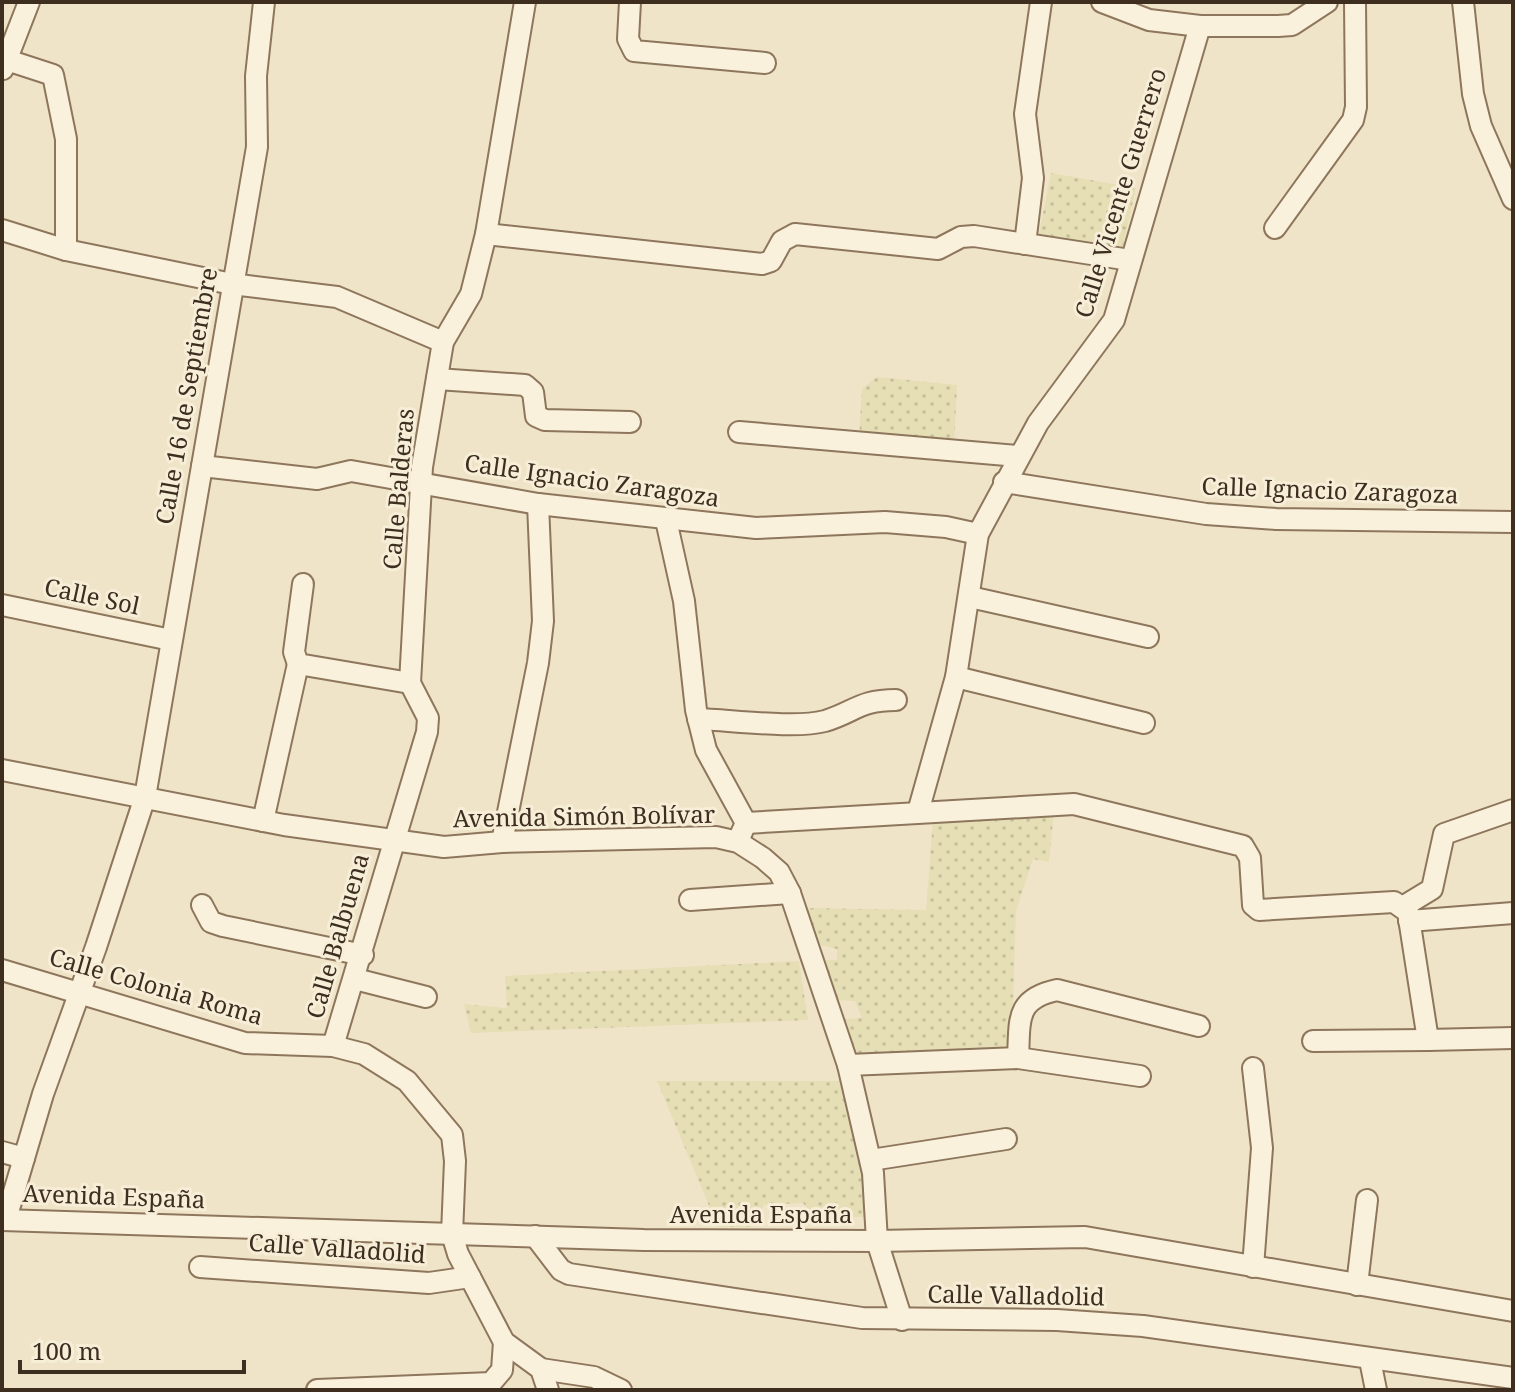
<svg xmlns="http://www.w3.org/2000/svg" width="1515" height="1392" font-family="'Noto Serif',serif">
	<style>
		.farmland { fill: url(#farmland-dots) }
		.lines { fill: none; stroke-linecap: round; stroke-linejoin: round }
		.minor-casing { stroke: #8d765c; stroke-width: 24 }
		.minor { stroke: #faf1dc; stroke-width: 20 }
		.labels { text-anchor: middle; stroke-width: 6; stroke-linejoin: round; paint-order: stroke }
		.street-label { font-size: 24px; fill: #3d2e20; stroke: #f7eed8 }
	</style>
	<defs>
		<pattern id="farmland-dots" width="8" height="8" patternUnits="userSpaceOnUse" patternTransform="scale(2)"><rect width="8" height="8" fill="#e6deb5"/><path d="M2 2h.1M6 6h.1" fill="none" stroke="#c6bf9b" stroke-width="1.8" stroke-linecap="round"/></pattern>
	</defs>
	<rect width="100%" height="100%" fill="#f0e4c8"/>
	<g class="farmland">
		<path d="M1051,173L1136,188L1122,250L1038,238Z"/>
		<path d="M877,377L957,385L954,446L859,439L862,389Z"/>
		<path d="M1054,810L1049,862L1033,859L1016,911L1012,1038L1000,1051L854,1057L841,1019L862,1018L855,1001L832,1000L819,960H837V949L811,943L803,908L926,910L933,820Z"/>
		<path d="M799,961L808,1020L471,1033L464,1004L507,1008L505,976Z"/>
		<path d="M657,1081H849L868,1217H815L803,1203L764,1205L750,1227H718Z"/>
	</g>
	<g class="lines">
		<defs>
			<g id="minor">
				<path d="M630,2L628,39L634,51L765,63"/>
				<path d="M1102,2L1149,20L1200,26H1278L1292,25L1327,2"/>
				<path d="M1463,2L1473,94L1481,126L1513,199"/>
				<path d="M7,60L53,75L66,139V250"/>
				<path d="M3,69L29,2"/>
				<path d="M1275,228L1353,120L1356,107L1355,2"/>
				<path d="M2,230L66,250L232,284L337,297L443,342"/>
				<path d="M486,234L762,264L771,261L782,241L795,234L938,249L961,237L974,236L1130,260"/>
				<path d="M1025,244L1033,178L1025,114L1041,2"/>
				<path d="M437,379L525,385L533,392L536,416L545,420L630,422"/>
				<path d="M739,432L1018,456"/>
				<path d="M202,466L317,479L351,471L538,504L756,528L885,522L946,527L978,534"/>
				<path d="M1004,482L1206,514L1276,519L1513,522"/>
				<path d="M666,520L684,601L696,710L706,750L746,823L741,834"/>
				<path d="M303,584L294,652L298,664L410,683"/>
				<path d="M970,597L1148,637"/>
				<path d="M2,605L171,640"/>
				<path d="M956,677L1144,723"/>
				<path d="M698,719C731,720 795,729 825,721C855,712 859,700 896,700"/>
				<path d="M2,770L284,825L444,847L502,842L716,837L738,842L763,858L779,872L790,893L848,1065L873,1173L877,1241L902,1320"/>
				<path d="M918,812L956,677L978,534L1038,423L1114,320L1200,26"/>
				<path d="M263,821L298,664"/>
				<path d="M746,823L1074,804L1243,846L1250,858L1253,905L1259,910L1394,902L1408,912L1428,1040L1513,1038"/>
				<path d="M502,842L538,663L543,621L538,504"/>
				<path d="M690,900L790,893"/>
				<path d="M202,905L211,922L223,926L363,955"/>
				<path d="M1404,906L1432,889L1444,834L1513,810"/>
				<path d="M1409,921L1513,913"/>
				<path d="M2,970L245,1043L333,1046L364,1054L407,1081L452,1135L455,1161L452,1234L458,1254L504,1342L541,1369L548,1390"/>
				<path d="M355,979L426,997"/>
				<path d="M1313,1041L1428,1040"/>
				<path d="M333,1046L427,732L428,718L410,683L422,467L443,342L471,294L486,234L525,2"/>
				<path d="M1018,1058C1020,1020 1015,999 1057,990L1199,1026"/>
				<path d="M848,1065L1018,1058L1140,1076"/>
				<path d="M2,1152L24,1158"/>
				<path d="M871,1160L1006,1139"/>
				<path d="M6,1219L43,1094L96,947L145,797L257,147L256,76L264,2"/>
				<path d="M2,1220L644,1240L877,1241L1085,1237L1513,1311"/>
				<path d="M535,1236L561,1270L569,1274L862,1318L1057,1320L1143,1326L1513,1378"/>
				<path d="M200,1267L429,1283L470,1277"/>
				<path d="M1253,1267L1262,1148L1253,1068"/>
				<path d="M1357,1285L1367,1200"/>
				<path d="M1370,1360L1376,1390"/>
				<path d="M541,1369L594,1377L621,1390"/>
				<path d="M317,1390L491,1383L502,1370L504,1342"/>
			</g>
		</defs>
		<use href="#minor" class="minor-casing"/>
		<use href="#minor" class="minor"/>
	</g>
	<g class="labels">
		<g class="street-label">
			<text transform="translate(1121 193) rotate(-73)" y="8">Calle Vicente Guerrero</text>
			<text transform="translate(187 396) rotate(-80)" y="8">Calle 16 de Septiembre</text>
			<text transform="translate(592 481) rotate(8)" y="8">Calle Ignacio Zaragoza</text>
			<text transform="translate(399 489) rotate(-85)" y="8">Calle Balderas</text>
			<text transform="translate(1330 491) rotate(2)" y="8">Calle Ignacio Zaragoza</text>
			<text transform="translate(92 597) rotate(12)" y="8">Calle Sol</text>
			<text transform="translate(584 817) rotate(-1)" y="8">Avenida Simón Bolívar</text>
			<text transform="translate(338 936) rotate(-74)" y="8">Calle Balbuena</text>
			<text transform="translate(156 987) rotate(16)" y="8">Calle Colonia Roma</text>
			<text transform="translate(114 1197) rotate(2)" y="8">Avenida España</text>
			<text x="761" y="1223">Avenida España</text>
			<text transform="translate(337 1249) rotate(4)" y="8">Calle Valladolid</text>
			<text transform="translate(1016 1296) rotate(1)" y="8">Calle Valladolid</text>
		</g>
	</g>
	<rect width="1515" height="1392" fill="none" stroke="#3d2e20" stroke-width="8"/>
	<path d="M20 1360v12h224v-12" fill="none" stroke="#3d2e20" stroke-width="4"/>
	<text x="32" y="1360" font-size="24" fill="#3d2e20" stroke="#f7eed8" stroke-width="6" paint-order="stroke">100 m</text>
</svg>
